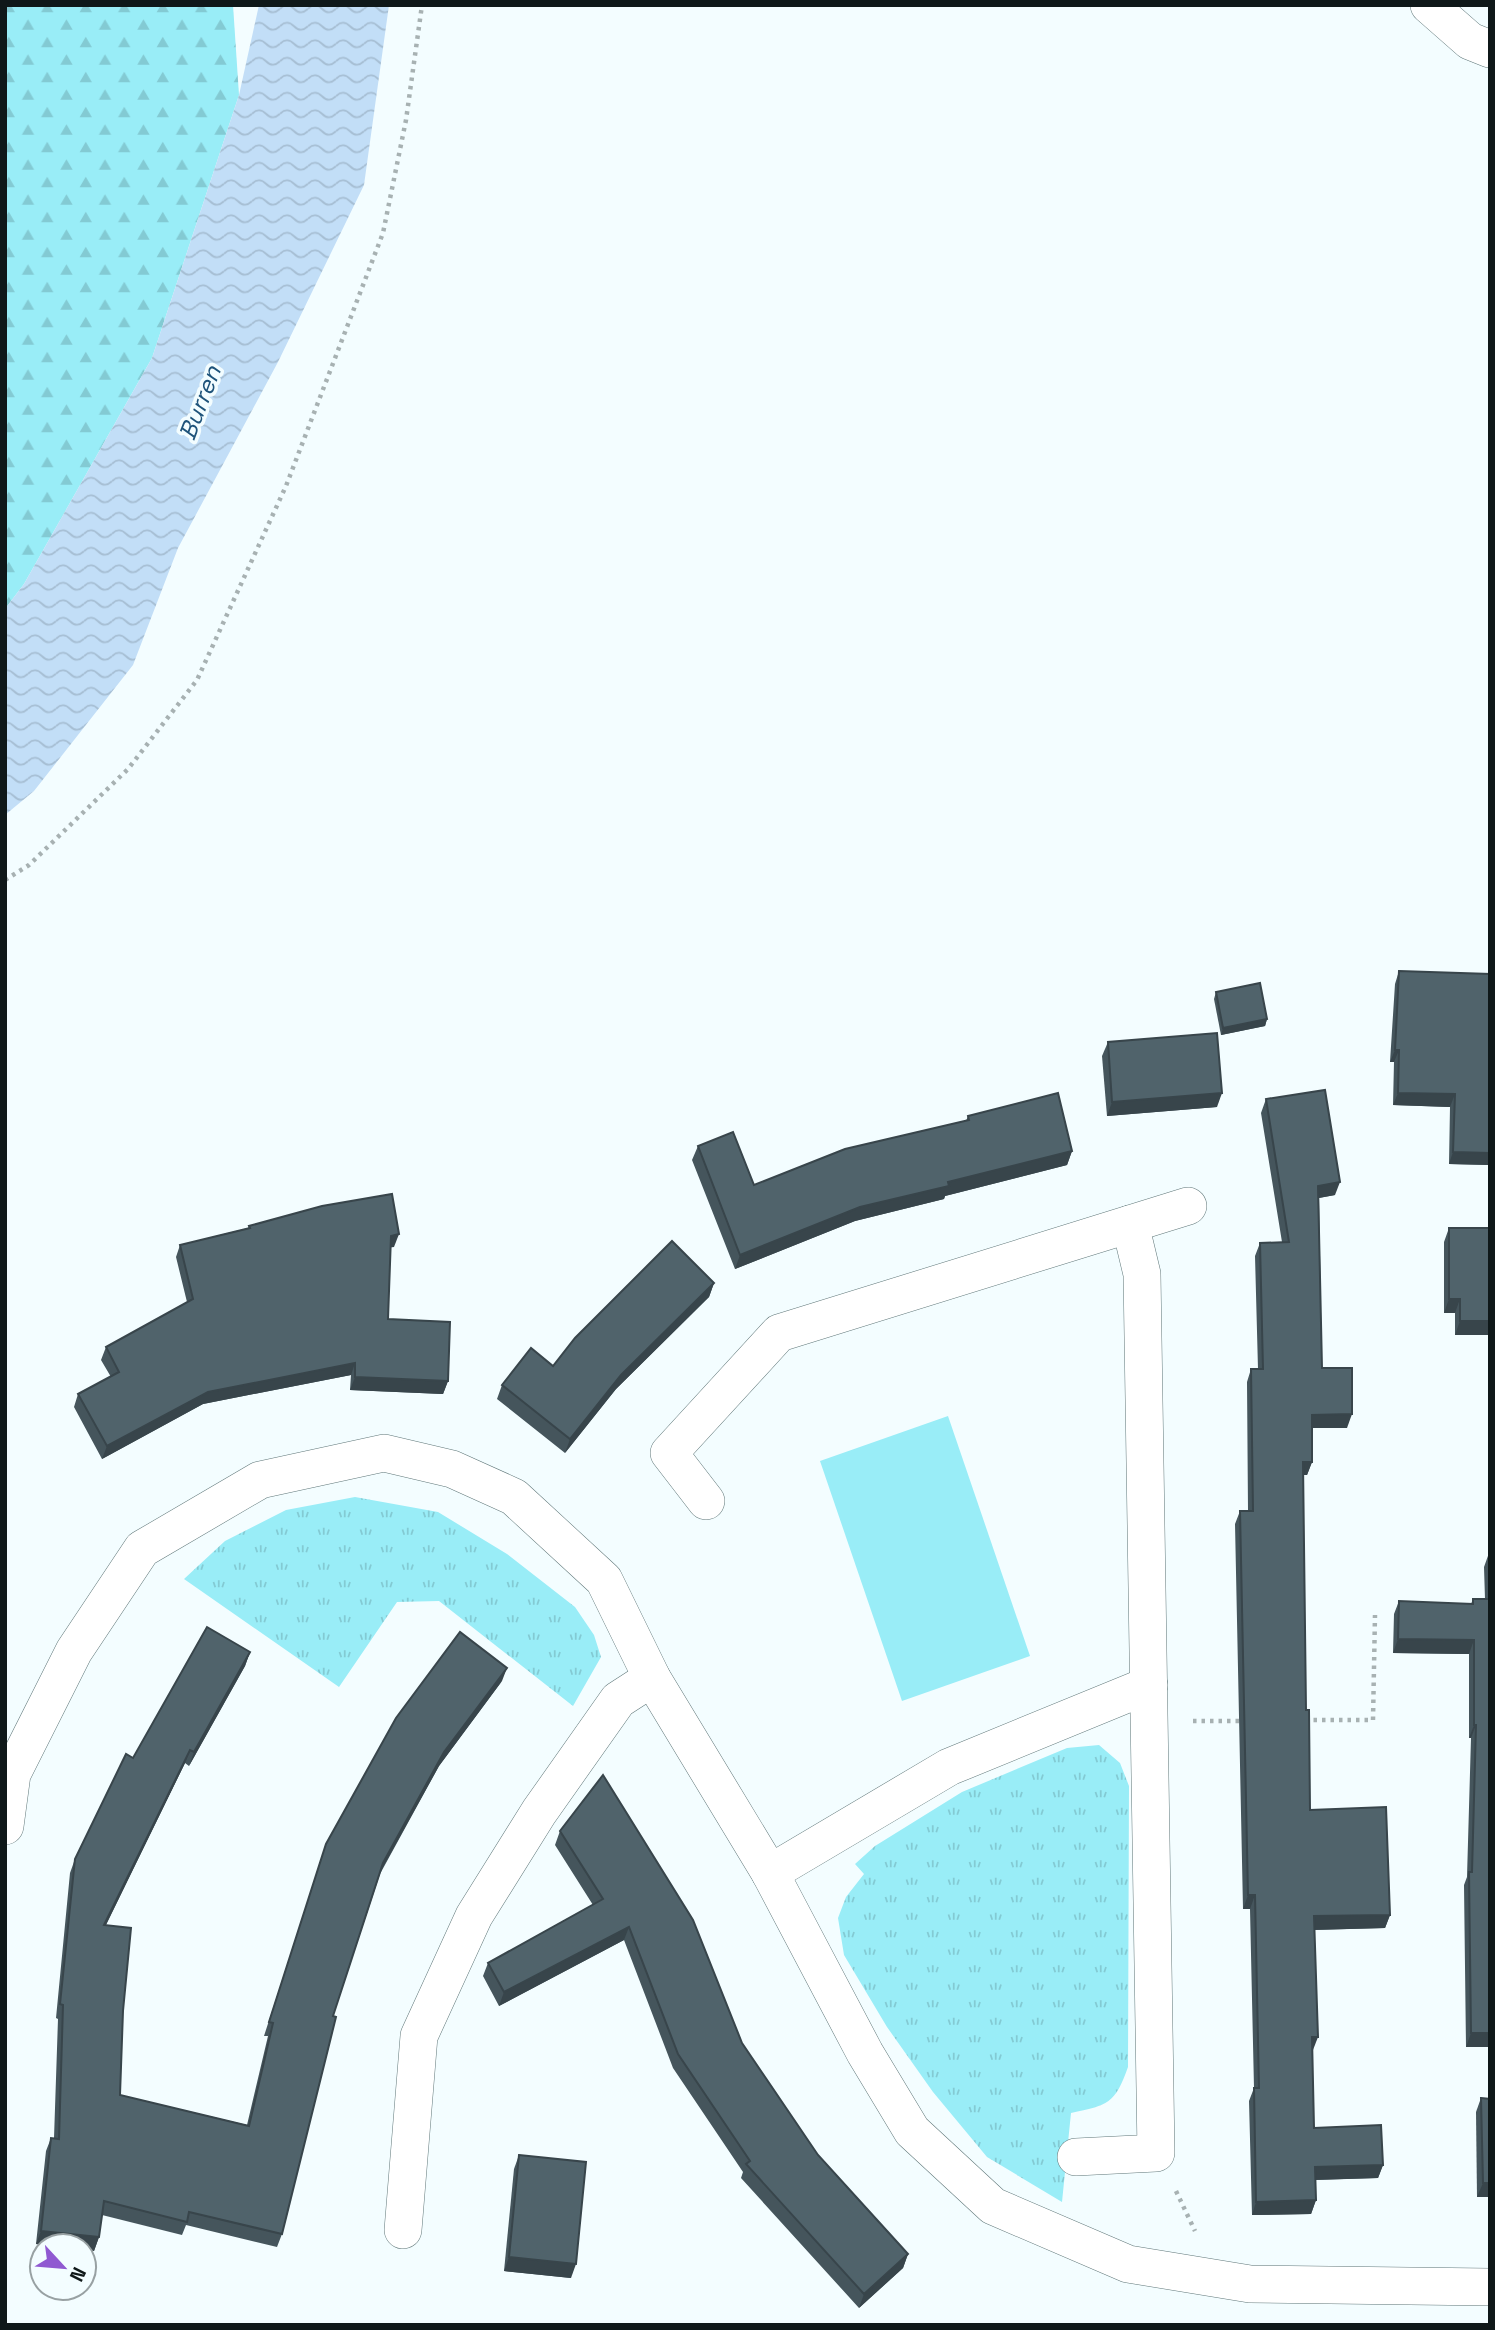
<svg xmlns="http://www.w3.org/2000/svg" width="1495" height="2330" font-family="'Space Grotesk',sans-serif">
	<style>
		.grass { fill: url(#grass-tufts) }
		.forest { fill: url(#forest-firs) }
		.green { fill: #99edf7 }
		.water { fill: url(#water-waves) }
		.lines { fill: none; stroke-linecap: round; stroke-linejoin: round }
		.minor-casing { stroke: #61787a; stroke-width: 38 }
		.path { stroke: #a7b1b2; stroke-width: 4.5; stroke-dasharray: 3.5 5; stroke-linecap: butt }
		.minor { stroke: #fff; stroke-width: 37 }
		.wall { fill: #45555c }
		.shaded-wall { fill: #38454b }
		.building { fill: #50636b; stroke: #38454b; stroke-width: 2 }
		.labels { text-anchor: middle; stroke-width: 7; stroke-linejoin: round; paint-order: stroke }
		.water-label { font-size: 24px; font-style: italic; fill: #1e537a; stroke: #f3fdff }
	</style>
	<defs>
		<pattern id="grass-tufts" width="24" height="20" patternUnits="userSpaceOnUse" patternTransform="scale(1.75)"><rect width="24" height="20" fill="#99edf7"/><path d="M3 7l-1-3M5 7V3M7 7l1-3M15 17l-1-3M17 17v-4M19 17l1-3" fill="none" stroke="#83cad3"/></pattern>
		<pattern id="forest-firs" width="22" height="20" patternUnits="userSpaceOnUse" patternTransform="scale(1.75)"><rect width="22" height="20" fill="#99edf7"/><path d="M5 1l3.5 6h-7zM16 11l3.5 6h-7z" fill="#83cad3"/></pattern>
		<pattern id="water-waves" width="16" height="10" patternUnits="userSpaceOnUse" patternTransform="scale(1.75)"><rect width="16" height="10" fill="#c2def7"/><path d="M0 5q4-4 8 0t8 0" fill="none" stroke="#a6bed3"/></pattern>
	</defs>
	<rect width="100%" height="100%" fill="#f3fdff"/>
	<g class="grass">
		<path d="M355,1497L438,1512L507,1554L575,1607L594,1635L601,1657L573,1706L439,1601L397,1602L339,1687L184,1579L225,1541L286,1510Z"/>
		<path d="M1099,1745L1120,1763L1129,1786L1128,2067C1115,2104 1108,2105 1071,2113L1062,2202L987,2157L933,2092L887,2027L844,1955L838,1918L846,1897L864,1874L855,1864L875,1846L962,1792L1067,1748Z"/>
	</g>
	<path class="forest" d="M5,5H233L239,95L152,358L24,584L5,609Z"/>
	<path class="green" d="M948,1416L1030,1656L902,1701L820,1461Z"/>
	<path class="water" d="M259,5H389L364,185L278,362L178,548L133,665L34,791L5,815V609L24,584L152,358L239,95Z"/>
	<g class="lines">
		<defs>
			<g id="minor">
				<path d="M1429,5L1470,41L1490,49"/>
				<path d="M706,1501L669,1453L779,1333L1188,1206"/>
				<path d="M5,1826L12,1774L74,1651L142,1549L260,1480L384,1453L452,1469L514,1497L604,1580L652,1678L770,1873L865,2053L912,2131L993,2206L1128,2264L1250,2284L1490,2287"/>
				<path d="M770,1873L949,1767L1149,1685"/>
				<path d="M1076,2157L1156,2153L1142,1274L1130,1224"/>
				<path d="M403,2230L419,2036L474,1916L539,1812L618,1700L652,1678"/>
			</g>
		</defs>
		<use href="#minor" class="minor-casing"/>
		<g class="path">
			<path d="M5,880L29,865L128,769L197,680L286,486L383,233L406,120L422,5"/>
			<path d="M1305,1720H1373L1375,1615"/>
			<path d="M1193,1721H1243"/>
			<path d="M1176,2191L1195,2231"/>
		</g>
		<use href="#minor" class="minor"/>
	</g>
	<g class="wall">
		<path d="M1399,971L1490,974V1165L1449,1164L1450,1107L1393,1105L1394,1062H1390L1395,984Z"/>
		<path d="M1216,992L1267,1019L1265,1026L1221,1035L1214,999Z"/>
		<path d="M1108,1042L1217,1107L1107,1116L1102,1056Z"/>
		<path d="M1266,1099L1335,1195L1319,1198L1322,1368L1347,1428H1312V1462L1307,1475H1303L1306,1710L1310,1810L1390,1915L1385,1928L1314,1930L1312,2050L1314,2128L1383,2165L1378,2178L1316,2180V2200L1311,2214L1252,2215L1249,2101L1254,2088L1250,1909H1243L1235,1524L1240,1511H1248L1247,1382L1251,1369H1258L1255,1256L1260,1243L1282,1242L1261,1113Z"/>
		<path d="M968,1116L1072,1151L1067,1165L945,1196L944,1199L855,1221L735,1269L692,1160L698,1146L754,1185L966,1121Z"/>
		<path d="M249,1226L394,1247H390L388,1319L448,1381L443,1394L350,1390L351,1375L203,1404L102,1459L74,1407L78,1394L111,1377L101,1360L106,1347L187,1302L176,1257L180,1245L248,1228Z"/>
		<path d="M1449,1228H1490V1335H1455V1313H1444V1242Z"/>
		<path d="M714,1283L709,1297L616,1389L565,1453L497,1399L502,1385L553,1366Z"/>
		<path d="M1489,1553L1490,2047H1466L1464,1885L1467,1877L1471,1738H1469V1654L1393,1653L1394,1614L1399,1601L1471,1604L1473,1599H1485L1484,1567Z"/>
		<path d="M250,1652L245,1666L189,1766L185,1763L106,1925L123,2011L120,2095L247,2125L268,2036H264L326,1844L502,1681L439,1766L380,1874L333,2016L282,2234L277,2247L186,2225L182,2235L102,2215L99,2237L94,2251L84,2246H51L36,2244L46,2151L51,2138H54L58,2019L56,2018L70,1873L75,1859L133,1758Z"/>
		<path d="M560,1831L742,2043L818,2155L908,2254L903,2268L859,2308L741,2178L743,2172L673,2068L624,1940L499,2006L483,1976L488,1963L593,1905L555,1845Z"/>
		<path d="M1481,2098L1490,2099V2197H1477L1476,2112Z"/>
		<path d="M519,2155L571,2278L504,2271L514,2169Z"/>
	</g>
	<g class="shaded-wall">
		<path d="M1267,1019L1265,1026L1221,1035L1223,1028Z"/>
		<path d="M1395,1050H1399L1394,1062H1390Z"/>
		<path d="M1222,1093L1217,1107L1107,1116L1112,1102Z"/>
		<path d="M1398,1093L1455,1094L1450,1107L1393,1105Z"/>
		<path d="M1072,1151L1067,1165L945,1196L944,1199L855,1221L735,1269L740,1255L860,1207L948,1182Z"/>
		<path d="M1453,1152L1490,1153V1165L1449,1164Z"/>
		<path d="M1340,1182L1335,1195L1313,1199L1318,1186Z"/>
		<path d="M399,1234L394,1247L386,1248L391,1236Z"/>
		<path d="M714,1283L709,1297L616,1389L565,1453L570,1439L621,1375Z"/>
		<path d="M1449,1299H1460L1455,1313H1444Z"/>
		<path d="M1460,1321H1490V1335H1455Z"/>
		<path d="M355,1363L351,1375L203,1404L102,1459L107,1446L208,1392Z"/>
		<path d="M355,1377L448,1381L443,1394L350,1390Z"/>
		<path d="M1352,1414L1347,1428H1307L1312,1415Z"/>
		<path d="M1303,1462H1312L1307,1475H1298Z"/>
		<path d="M1398,1639L1474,1640L1469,1654L1393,1653Z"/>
		<path d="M250,1652L245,1666L189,1766L194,1752Z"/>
		<path d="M507,1668L502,1681L439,1766L378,1876L383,1863L444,1752Z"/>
		<path d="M1474,1725H1476L1471,1738H1469Z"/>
		<path d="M190,1750L185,1763L99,1939L104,1925Z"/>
		<path d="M1248,1895H1255L1250,1909H1243Z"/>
		<path d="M1390,1915L1385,1928L1309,1930L1314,1916Z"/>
		<path d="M629,1927L624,1940L499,2006L504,1992Z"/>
		<path d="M1471,2033H1490V2047H1466Z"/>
		<path d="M1312,2037H1318L1313,2050Z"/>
		<path d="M1383,2165L1378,2178L1310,2180L1315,2167Z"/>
		<path d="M1483,2183H1490V2197H1477Z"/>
		<path d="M1316,2200L1311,2214L1252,2215L1256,2202Z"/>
		<path d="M41,2231L99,2237L94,2251L84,2250V2246H51L36,2244Z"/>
		<path d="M908,2254L903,2268L859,2308L864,2294Z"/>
		<path d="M509,2257L576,2264L571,2278L504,2271Z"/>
	</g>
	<g class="building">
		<path d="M1399,971L1490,974V1153L1453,1152L1455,1094L1398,1093L1399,1050H1395Z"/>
		<path d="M1260,983L1267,1019L1223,1028L1216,992Z"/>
		<path d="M1217,1033L1222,1093L1112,1102L1108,1042Z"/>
		<path d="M1325,1090L1340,1182L1318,1186L1322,1368H1352V1414L1312,1415V1462H1303L1306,1710H1309L1310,1810L1386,1807L1390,1915L1314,1916L1318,2037H1312L1314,2128L1381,2125L1383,2165L1315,2167L1316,2200L1256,2202L1254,2088H1259L1255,1895H1248L1240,1511H1253L1251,1369H1263L1260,1243L1289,1242L1266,1099Z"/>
		<path d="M1058,1093L1072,1151L948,1182L949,1186L860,1207L740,1255L698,1146L733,1132L754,1185L845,1149L969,1120L968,1116Z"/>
		<path d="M392,1194L399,1234L391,1236L388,1319L450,1322L448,1381L355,1377V1363L208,1392L107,1446L78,1394L119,1372L106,1347L193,1299L180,1245L250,1228L249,1226L322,1206Z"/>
		<path d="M1449,1228H1490V1321H1460V1299H1449Z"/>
		<path d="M672,1241L714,1283L621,1375L570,1439L502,1385L531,1348L553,1366L575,1338Z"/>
		<path d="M1473,1599H1490V2033H1471L1469,1872H1472L1476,1725H1474V1640L1398,1639L1399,1601L1473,1604Z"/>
		<path d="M207,1627L250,1652L194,1752L190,1750L104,1925L131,1928L123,2011L120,2095L249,2126L273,2023L269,2022L326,1844L396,1718L460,1632L507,1668L444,1752L383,1863L333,2016L336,2017L282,2234L189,2212L187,2222L104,2201L99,2237L41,2231L51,2138L59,2139L63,2005L60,2004L75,1859L126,1754L133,1758Z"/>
		<path d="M603,1775L693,1920L742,2043L818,2155L908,2254L864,2294L746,2164L750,2161L678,2054L629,1927L504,1992L488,1963L603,1899L560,1831Z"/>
		<path d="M1481,2098L1490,2099V2183H1483Z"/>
		<path d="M519,2155L586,2162L576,2264L509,2257Z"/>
	</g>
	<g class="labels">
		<g class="water-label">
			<text transform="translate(200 403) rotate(-69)" y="8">Burren</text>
		</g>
	</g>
	<rect width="1495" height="2330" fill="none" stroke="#0f1819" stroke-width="14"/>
	<g transform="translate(63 2267) rotate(116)"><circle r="33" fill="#f3fdff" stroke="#98a1a3" stroke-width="2"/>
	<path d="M0-5L12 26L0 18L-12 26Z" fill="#9059d1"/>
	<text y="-10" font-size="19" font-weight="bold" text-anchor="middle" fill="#0f1819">N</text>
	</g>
</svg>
